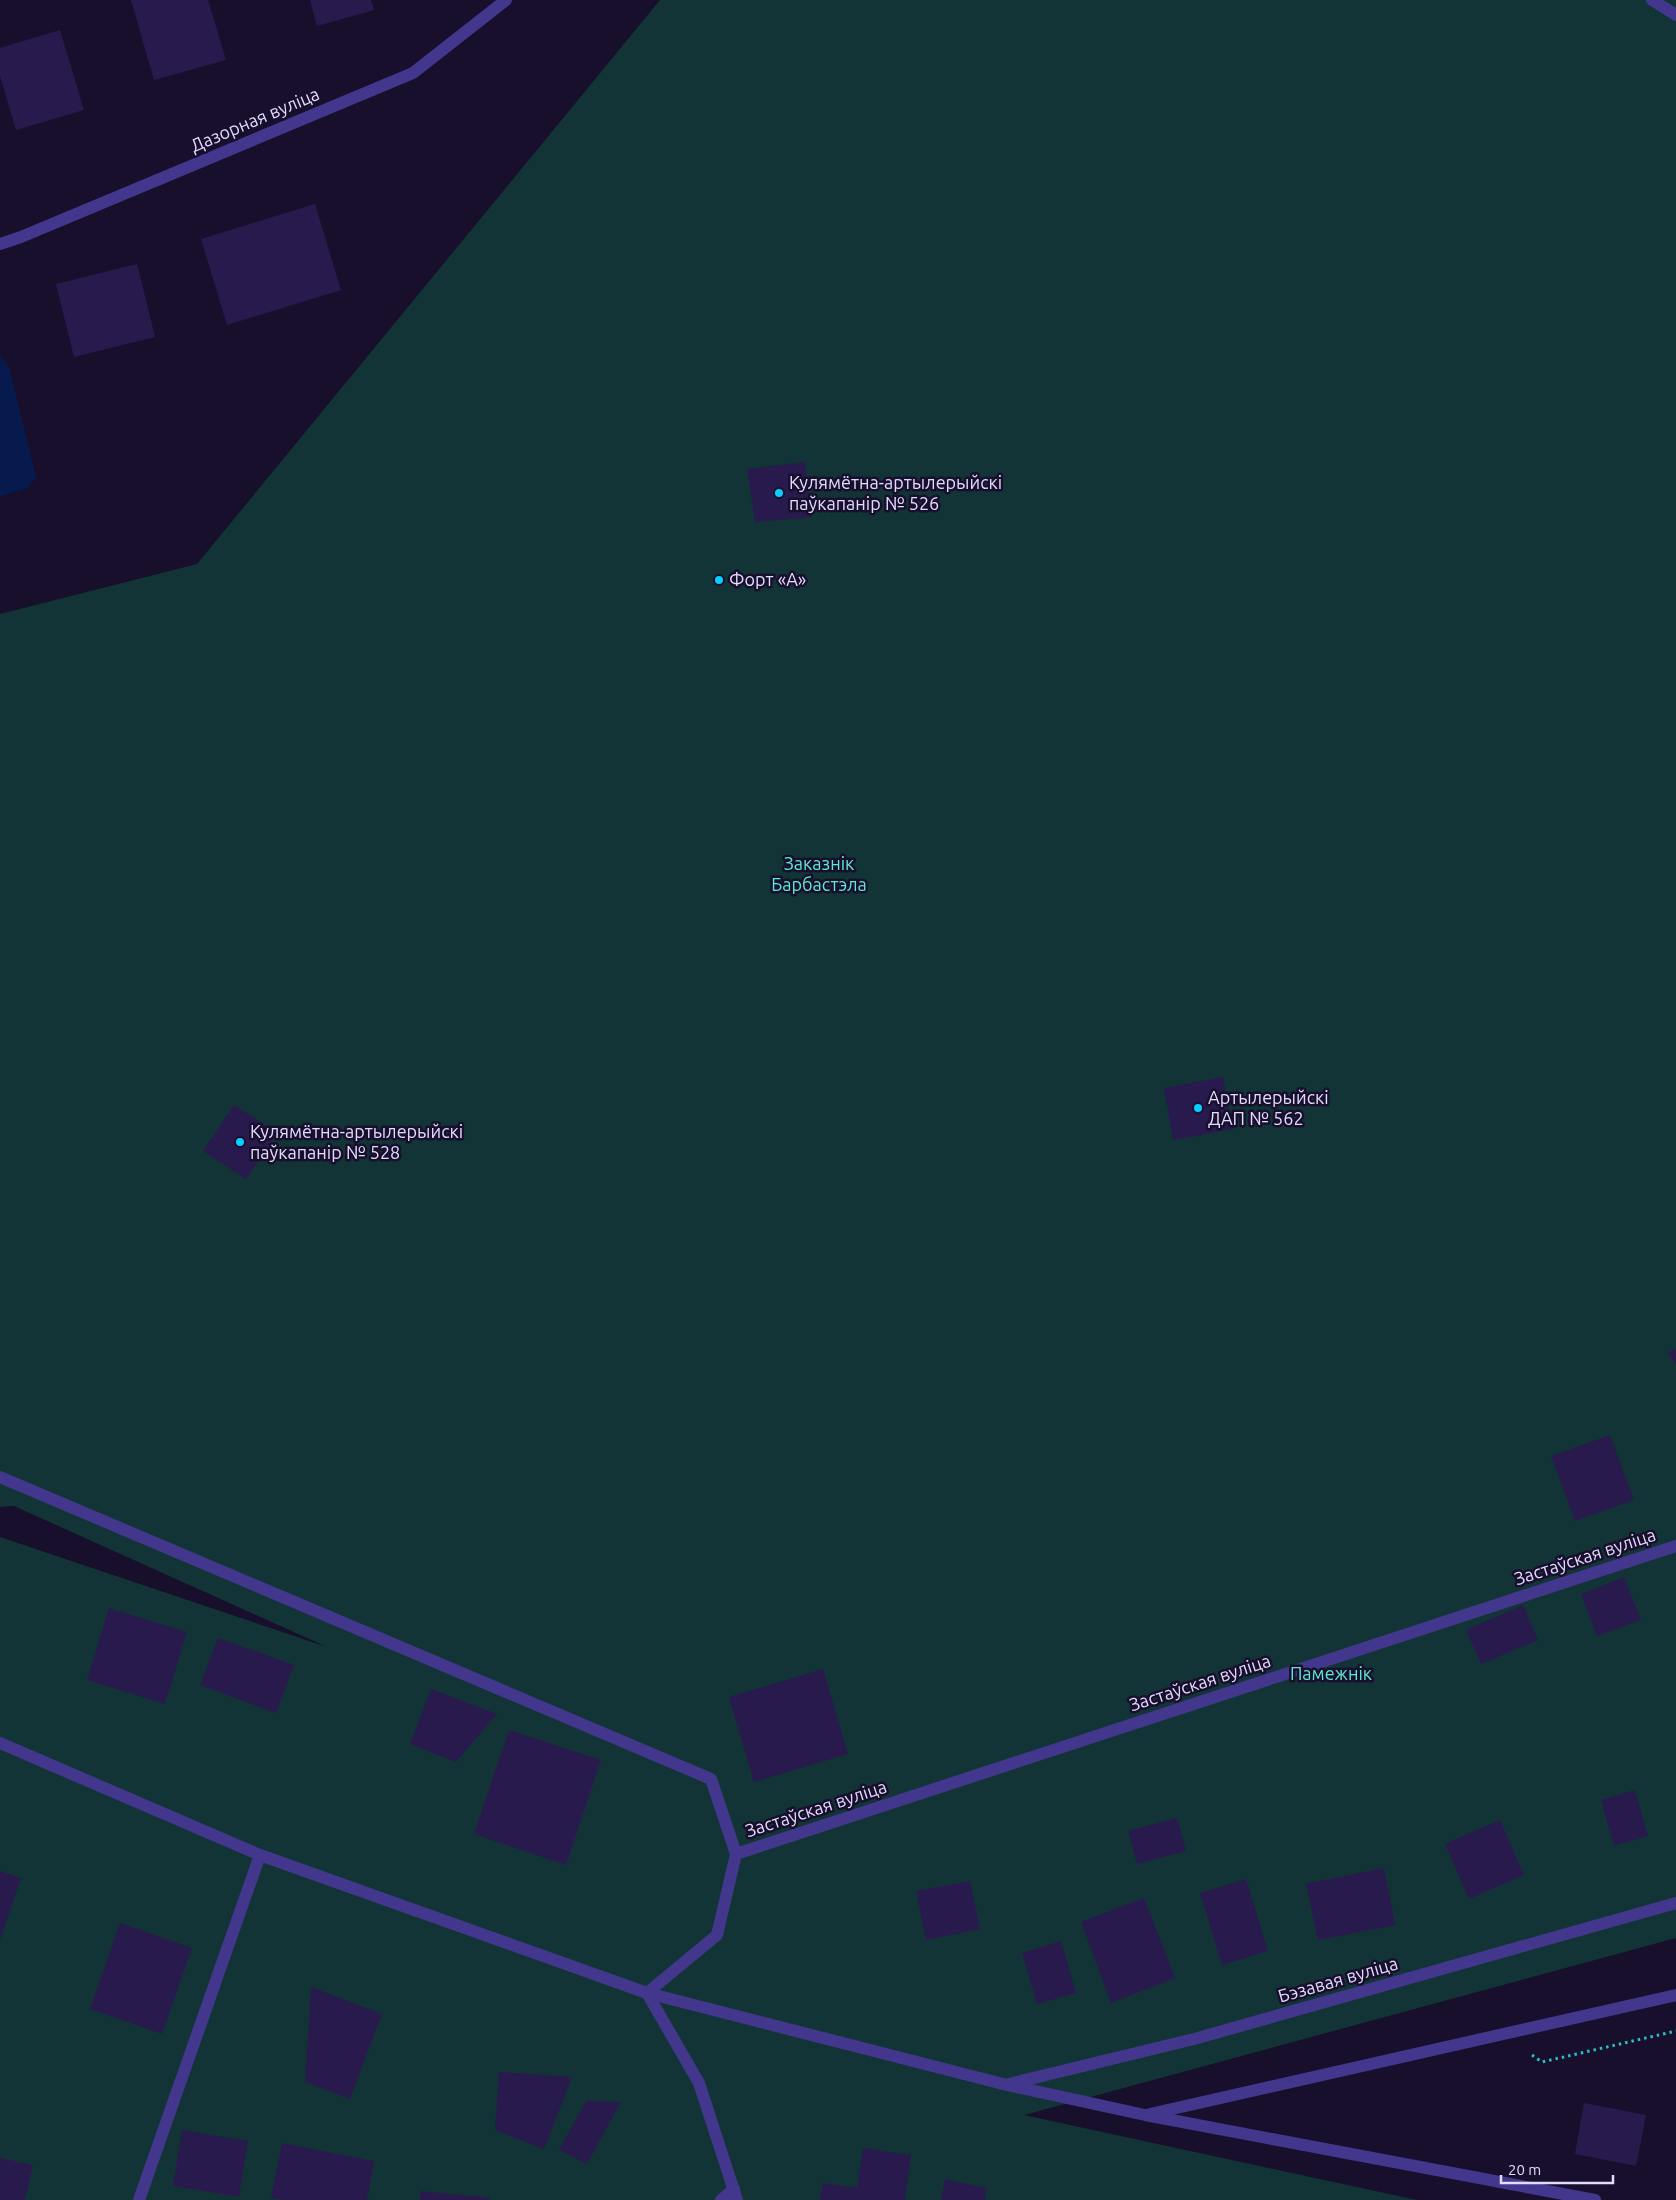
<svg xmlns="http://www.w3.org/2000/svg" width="1676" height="2200" font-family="Ubuntu,sans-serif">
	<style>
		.green { fill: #123436 }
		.water { fill: #071a4d }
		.building { fill: #291a4e }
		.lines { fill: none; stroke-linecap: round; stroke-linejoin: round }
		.path { stroke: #28bfc5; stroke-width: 3; stroke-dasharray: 2.5 4; stroke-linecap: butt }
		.minor { stroke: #43378d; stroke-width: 12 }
		.poi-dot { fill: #06ceff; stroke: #170f2c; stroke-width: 2 }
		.labels { text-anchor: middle; stroke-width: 5; stroke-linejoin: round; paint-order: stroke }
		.street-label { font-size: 18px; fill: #e2daff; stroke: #170f2c }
		.poi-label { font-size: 18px; fill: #e2daff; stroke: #170f2c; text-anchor: start }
		.park-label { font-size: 18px; fill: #5de8d3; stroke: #170f2c }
	</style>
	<rect width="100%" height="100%" fill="#170f2c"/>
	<path class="green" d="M660,0H1676V1938L1024,2115L1417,2200H0V1537L327,1647L14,1506L0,1507V614L197,564Z"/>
	<path class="water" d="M0,355L9,367L36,477L26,489L0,496Z"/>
	<g class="building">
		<path d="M131,0H208L226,60L154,80Z"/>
		<path d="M310,0H371L374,10L317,26Z"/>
		<path d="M60,30L84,110L16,130L0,76V48Z"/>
		<path d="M315,204L341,290L227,325L201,239Z"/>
		<path d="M137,264L155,337L74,357L56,284Z"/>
		<path d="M805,462L811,517L755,522L747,469Z"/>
		<path d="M1223,1077L1233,1129L1173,1140L1164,1088Z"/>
		<path d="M234,1105L277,1133L246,1179L203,1151Z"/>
		<path d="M1676,1349V1364L1667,1353Z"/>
		<path d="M1610,1435L1634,1500L1575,1521L1551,1456Z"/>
		<path d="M1624,1577L1641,1620L1597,1636L1581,1594Z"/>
		<path d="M1523,1605L1538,1640L1481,1664L1466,1630Z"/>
		<path d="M109,1608L187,1632L165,1704L87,1680Z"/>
		<path d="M218,1638L294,1665L276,1713L200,1685Z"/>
		<path d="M823,1669L848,1754L754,1782L729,1697Z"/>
		<path d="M431,1689L497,1714L456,1762L410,1744Z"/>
		<path d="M509,1730L601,1760L566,1865L474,1834Z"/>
		<path d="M1635,1790L1648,1836L1614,1846L1601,1800Z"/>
		<path d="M1177,1818L1186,1851L1137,1864L1128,1831Z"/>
		<path d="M1500,1820L1524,1875L1469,1899L1445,1844Z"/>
		<path d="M1384,1868L1395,1925L1318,1940L1306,1884Z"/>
		<path d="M0,1871L21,1878L0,1940Z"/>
		<path d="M1246,1879L1268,1951L1222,1965L1200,1893Z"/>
		<path d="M970,1881L980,1929L926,1940L916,1891Z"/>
		<path d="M1144,1898L1175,1978L1111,2003L1081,1922Z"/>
		<path d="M120,1923L192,1948L162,2034L90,2009Z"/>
		<path d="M1061,1941L1076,1993L1037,2004L1022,1953Z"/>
		<path d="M311,1987L382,2014L350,2099L305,2082Z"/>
		<path d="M499,2072L572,2077L544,2149L495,2130Z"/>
		<path d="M586,2101L621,2102L587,2164L559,2150Z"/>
		<path d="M1584,2103L1646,2115L1636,2166L1575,2154Z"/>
		<path d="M182,2130L248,2141L239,2197L173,2186Z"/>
		<path d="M282,2143L374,2161L367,2200H283L271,2198Z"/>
		<path d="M863,2148L911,2155L905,2200H820L823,2183L857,2188Z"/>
		<path d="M0,2158L33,2165L25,2200H0Z"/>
		<path d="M945,2179L987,2188L985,2200H941Z"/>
		<path d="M421,2191L490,2198L489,2200H420Z"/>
	</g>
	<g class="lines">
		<path class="path" d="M1532,2055L1542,2062L1676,2031"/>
		<g class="minor">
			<path d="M1652,0L1676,15"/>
			<path d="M0,244L21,237L413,73L506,0"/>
			<path d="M0,1477L711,1779L736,1854L717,1935L647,1993L699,2083L737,2200"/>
			<path d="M0,1743L260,1855L647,1993L1007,2085L1145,2115L1595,2200"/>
			<path d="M736,1854L1676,1546"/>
			<path d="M1009,2084L1194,2039L1676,1903"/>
			<path d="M1150,2114L1676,1995"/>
			<path d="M139,2200L260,1855"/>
			<path d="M721,2200L734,2189"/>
		</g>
	</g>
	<g class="poi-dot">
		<circle cx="779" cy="493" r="5"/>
		<circle cx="719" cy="580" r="5"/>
		<circle cx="1198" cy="1108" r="5"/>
		<circle cx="240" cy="1142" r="5"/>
	</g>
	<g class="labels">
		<g class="street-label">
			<text transform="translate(255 120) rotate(-23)" y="6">Дазорная вуліца</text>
			<text transform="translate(1585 1557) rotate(-18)" y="6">Застаўская вуліца</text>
			<text transform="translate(1200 1683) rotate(-18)" y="6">Застаўская вуліца</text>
			<text transform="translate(816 1809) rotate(-18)" y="6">Застаўская вуліца</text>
			<text transform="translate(1338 1980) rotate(-16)" y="6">Бэзавая вуліца</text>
		</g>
		<g class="poi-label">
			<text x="789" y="489">Кулямётна-артылерыйскі<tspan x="789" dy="21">паўкапанір № 526</tspan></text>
			<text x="729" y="586">Форт «А»</text>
			<text x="1208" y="1104">Артылерыйскі<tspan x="1208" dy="21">ДАП № 562</tspan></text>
			<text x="250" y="1138">Кулямётна-артылерыйскі<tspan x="250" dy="21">паўкапанір № 528</tspan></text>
		</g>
		<g class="park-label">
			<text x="819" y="870">Заказнік<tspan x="819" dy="21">Барбастэла</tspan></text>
			<text x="1331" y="1680">Памежнік</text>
		</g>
	</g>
	<path d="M1501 2175v8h112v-8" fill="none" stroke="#e2daff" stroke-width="2.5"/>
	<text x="1508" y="2175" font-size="15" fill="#e2daff" stroke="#170f2c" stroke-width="4" paint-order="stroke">20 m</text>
</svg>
